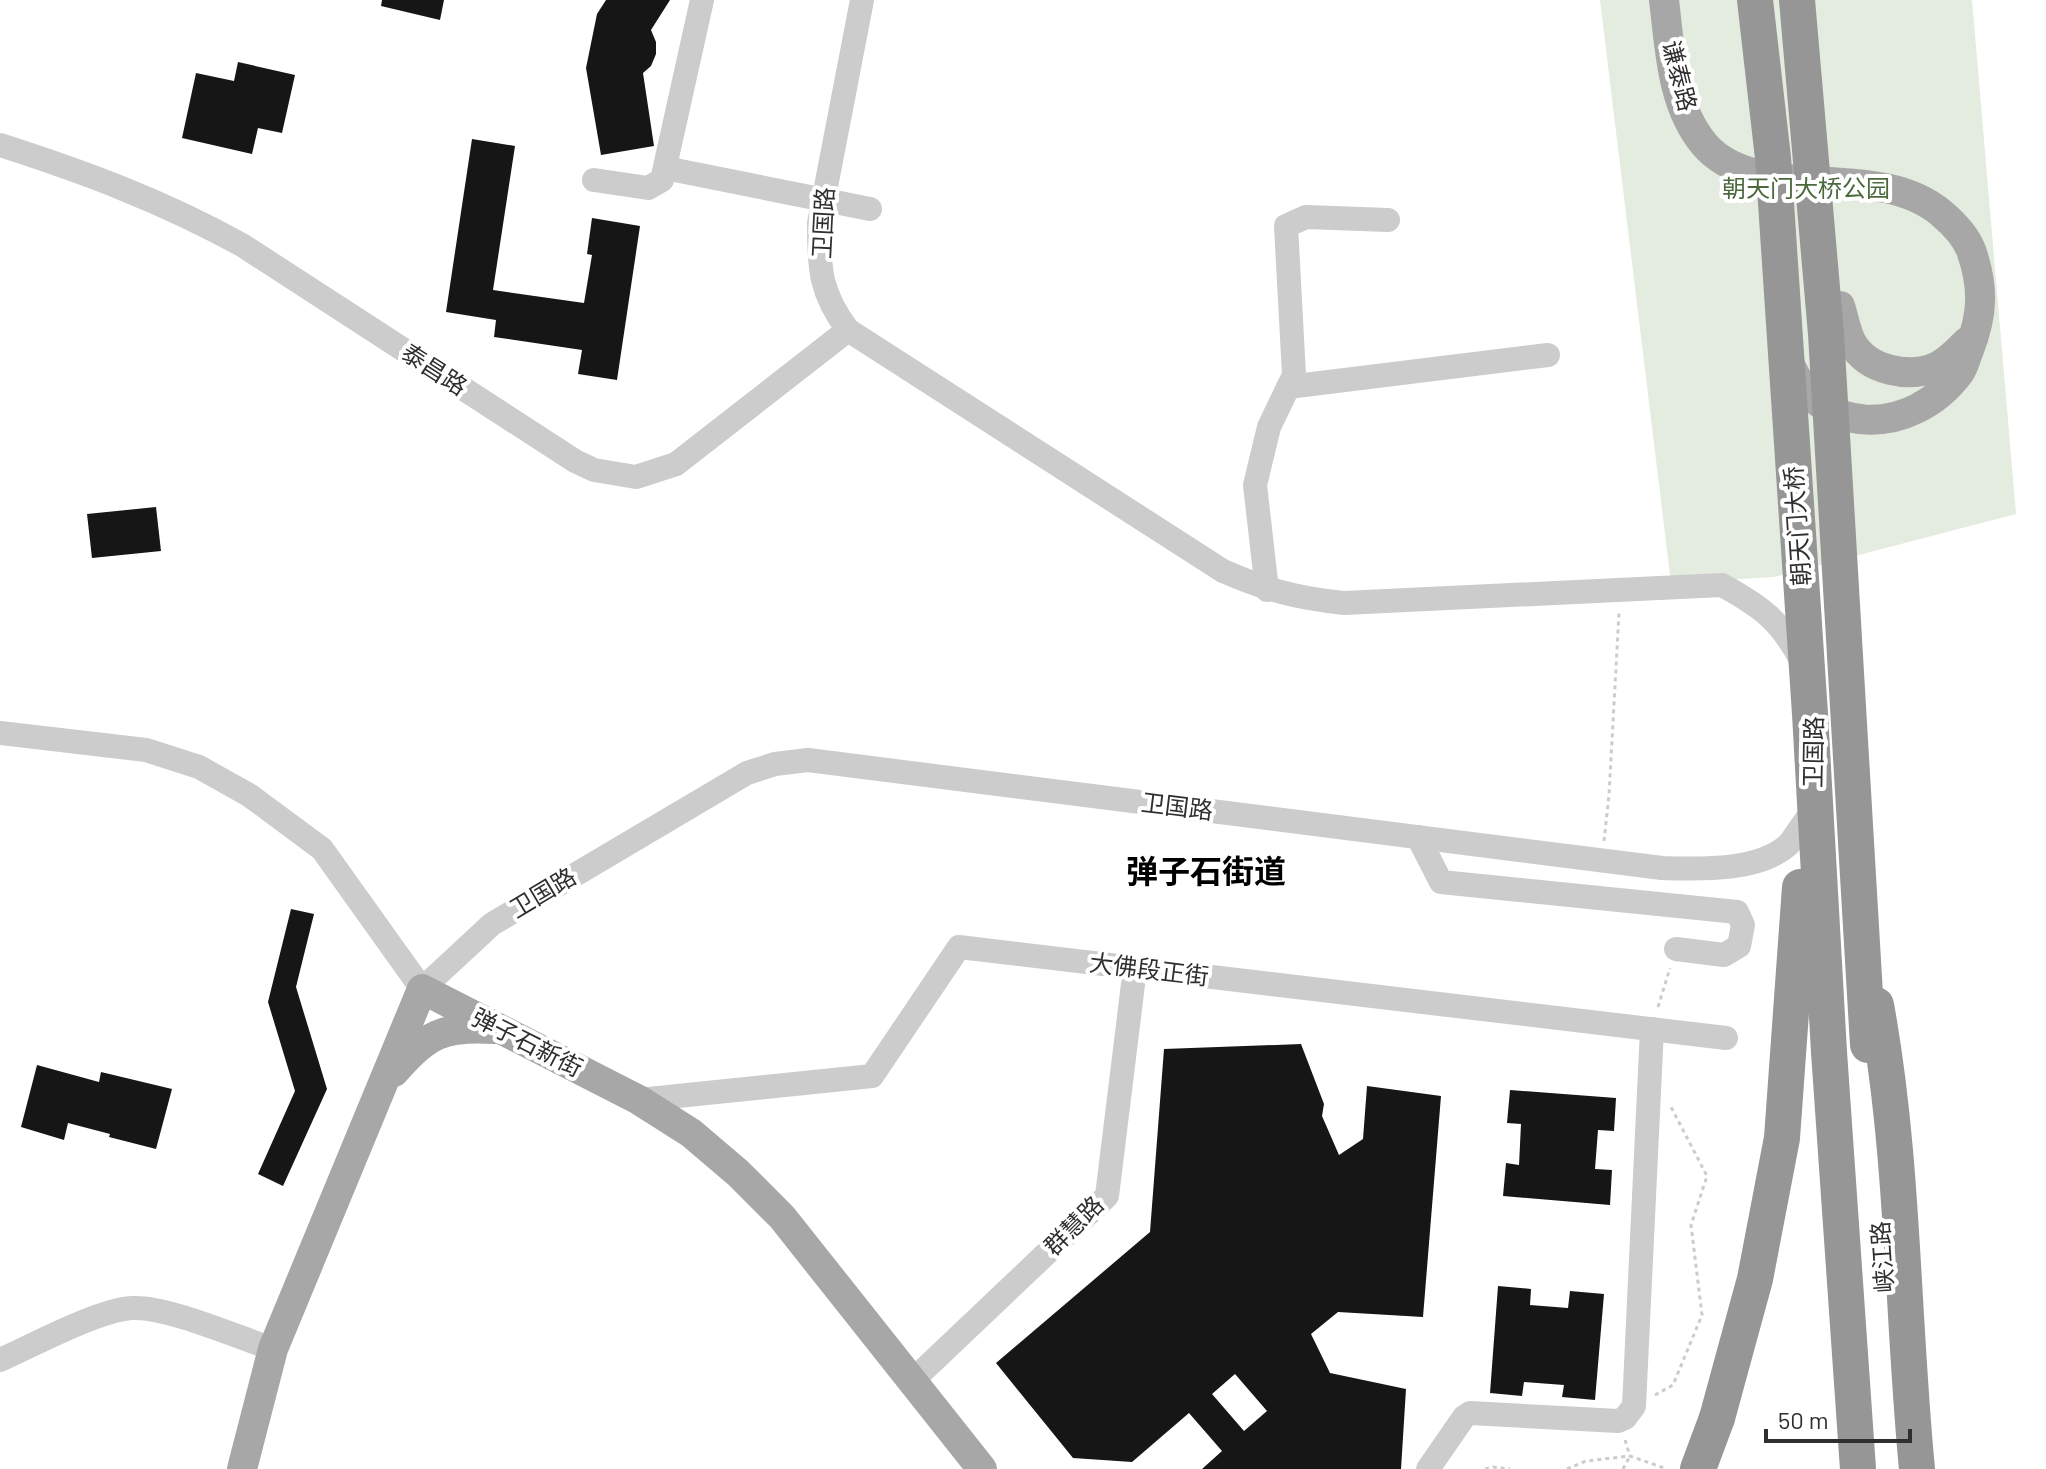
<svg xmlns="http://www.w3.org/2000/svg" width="2046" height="1469" font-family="Barlow,'Noto Sans SC',sans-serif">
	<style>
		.green { fill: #e3ecde }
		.building { fill: #161616; fill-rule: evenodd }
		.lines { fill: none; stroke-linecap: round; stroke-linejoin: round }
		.path { stroke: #ccc; stroke-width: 3; stroke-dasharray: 4 4; stroke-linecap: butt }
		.minor { stroke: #ccc; stroke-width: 24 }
		.major { stroke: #a7a7a7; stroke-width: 30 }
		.highway { stroke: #969696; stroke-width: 36 }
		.rail-casing { stroke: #848484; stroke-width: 9 }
		.rail { stroke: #fff; stroke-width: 6; stroke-dasharray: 18; stroke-linecap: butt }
		.highway-bridge { stroke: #969696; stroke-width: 36 }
		.labels { text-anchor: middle; stroke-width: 8; stroke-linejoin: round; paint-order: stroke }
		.street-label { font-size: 24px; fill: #2f2f2f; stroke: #fff }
		.park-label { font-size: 24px; fill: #4c693e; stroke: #fff }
		.district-label { font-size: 32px; font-weight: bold; fill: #000; stroke: #fff }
	</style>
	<rect width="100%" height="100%" fill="#fff"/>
	<path class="green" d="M1600,0H1972L2016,514L1774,577L1671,583Z"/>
	<g class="building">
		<path d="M382,0H444L440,20L381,6Z"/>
		<path d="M606,0H670L651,30L656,42V54L651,66L643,73L654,146L601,155L586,68L597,14Z"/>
		<path d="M238,62L295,75L282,133L258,128L252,154L182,138L196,73L234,81Z"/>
		<path d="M472,139L515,146L493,290L584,303L592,255L587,254L592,218L640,226L617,380L578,374L582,350L494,337L496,320L446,312Z"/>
		<path d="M156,507L161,551L92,558L87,514Z"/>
		<path d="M291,909L314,914L296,987L327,1089L283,1186L258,1174L295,1091L268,1002Z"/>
		<path d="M1301,1044L1324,1104L1322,1116L1339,1155L1363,1139L1367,1086L1441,1096L1423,1317L1338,1312L1311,1334L1330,1373L1406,1389L1401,1469H1202L1222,1451L1189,1413L1132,1462L1073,1458L996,1363L1150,1232L1164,1049ZM1235,1374L1267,1411L1244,1431L1212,1394Z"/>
		<path d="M37,1065L99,1082L101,1072L172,1089L156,1149L109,1137L110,1134L68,1123L64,1140L21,1127Z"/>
		<path d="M1510,1090L1616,1098L1614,1131L1598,1130L1595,1169L1612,1170L1610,1205L1503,1196L1506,1163L1519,1165L1521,1124L1507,1123Z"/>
		<path d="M1498,1286L1531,1289L1530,1305L1568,1308L1570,1291L1604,1294L1595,1400L1562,1397L1564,1385L1524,1382L1522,1396L1490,1393Z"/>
	</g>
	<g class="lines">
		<g class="path">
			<path d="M1604,841L1609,795L1619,613"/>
			<path d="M1658,1007L1670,968"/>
			<path d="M1655,1395L1673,1385L1702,1315L1691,1225L1707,1176L1671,1107"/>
			<path d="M1625,1440L1630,1456L1667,1469"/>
			<path d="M1485,1469L1493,1467L1510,1469"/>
			<path d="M1567,1469L1586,1461L1630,1456"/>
			<path d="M1623,1469L1630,1456"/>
		</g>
		<g class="minor">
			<path d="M862,0L819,223C819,269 820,293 848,330L1223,571C1267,590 1296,598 1344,603L1722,585C1762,607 1781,621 1802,662"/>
			<path d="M0,145C87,173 162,201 242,245L575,461L594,470L636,477L676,464L848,330"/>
			<path d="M665,168L870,209"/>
			<path d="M594,180L648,188L662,180L702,0"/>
			<path d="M1288,387L1548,355"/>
			<path d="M1267,590L1255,485L1269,427L1294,375L1286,226L1306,217L1388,220"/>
			<path d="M0,733L146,750L199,767L249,795L322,849L422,989L492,924L747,773L775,764L808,760L1662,868C1698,869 1758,872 1788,845C1792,841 1795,835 1799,830C1805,821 1812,814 1813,803"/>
			<path d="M1418,837L1441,882L1737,912L1743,925L1739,946L1724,955L1676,949"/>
			<path d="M639,1100L872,1076L959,947L1726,1038"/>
			<path d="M0,1360C34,1345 98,1310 132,1308C167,1306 237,1337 273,1349"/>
			<path d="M912,1381L1107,1196L1135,968"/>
			<path d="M1428,1469L1464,1417L1470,1413L1618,1421L1625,1418L1634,1406L1652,1029"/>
		</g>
		<g class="major">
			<path d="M1664,0C1670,48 1671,104 1704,144C1756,206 1876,158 1941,213C1953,223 1965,235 1971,250C1984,287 1983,314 1969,350C1966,357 1964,366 1960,372C1912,437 1816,439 1787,357"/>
			<path d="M1840,306C1844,318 1846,332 1852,343C1868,371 1910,379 1938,366C1950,360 1958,350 1968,341"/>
			<path d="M394,1072C428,1034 442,1026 494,1029"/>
			<path d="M242,1469L273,1349L422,989L639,1100L691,1133L738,1173L782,1217L982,1469"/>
		</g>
		<g class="highway">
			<path d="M1876,1005C1904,1158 1902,1315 1917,1469"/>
			<path d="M1829,1052L1858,1469"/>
			<path d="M1698,1469L1717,1418"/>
		</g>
		<defs>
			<path id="rail" d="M1762,0L1779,140"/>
		</defs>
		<use href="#rail" class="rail-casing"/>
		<use href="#rail" class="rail"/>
		<g class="highway-bridge">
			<path d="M1755,0L1773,158L1810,714L1829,1052"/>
			<path d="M1797,0L1826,334L1868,1045"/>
			<path d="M1717,1418L1755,1279L1782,1138L1800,887"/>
		</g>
	</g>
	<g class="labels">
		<g class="street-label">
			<text transform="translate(1679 76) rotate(76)" y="8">谦泰路</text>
			<text transform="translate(824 223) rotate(-87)" y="8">卫国路</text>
			<text transform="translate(434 370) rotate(33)" y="8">泰昌路</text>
			<text transform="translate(1798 526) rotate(-94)" y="8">朝天门大桥</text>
			<text transform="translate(1814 752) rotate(-89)" y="8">卫国路</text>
			<text transform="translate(1177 807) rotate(7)" y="8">卫国路</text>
			<text transform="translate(543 893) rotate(-31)" y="8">卫国路</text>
			<text transform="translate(1149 970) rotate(7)" y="8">大佛段正街</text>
			<text transform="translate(527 1043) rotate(27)" y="8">弹子石新街</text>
			<text transform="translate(1074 1226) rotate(-45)" y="8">群慧路</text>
			<text transform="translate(1883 1257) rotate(-94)" y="8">峡江路</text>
		</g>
		<g class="park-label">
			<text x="1806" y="197">朝天门大桥公园</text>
		</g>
		<g class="district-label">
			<text x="1206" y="883">弹子石街道</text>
		</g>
	</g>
	<path d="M1766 1429v12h144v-12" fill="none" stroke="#2f2f2f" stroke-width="4"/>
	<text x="1778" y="1429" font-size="24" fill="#2f2f2f" stroke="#ffffff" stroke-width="6" paint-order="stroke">50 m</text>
</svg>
